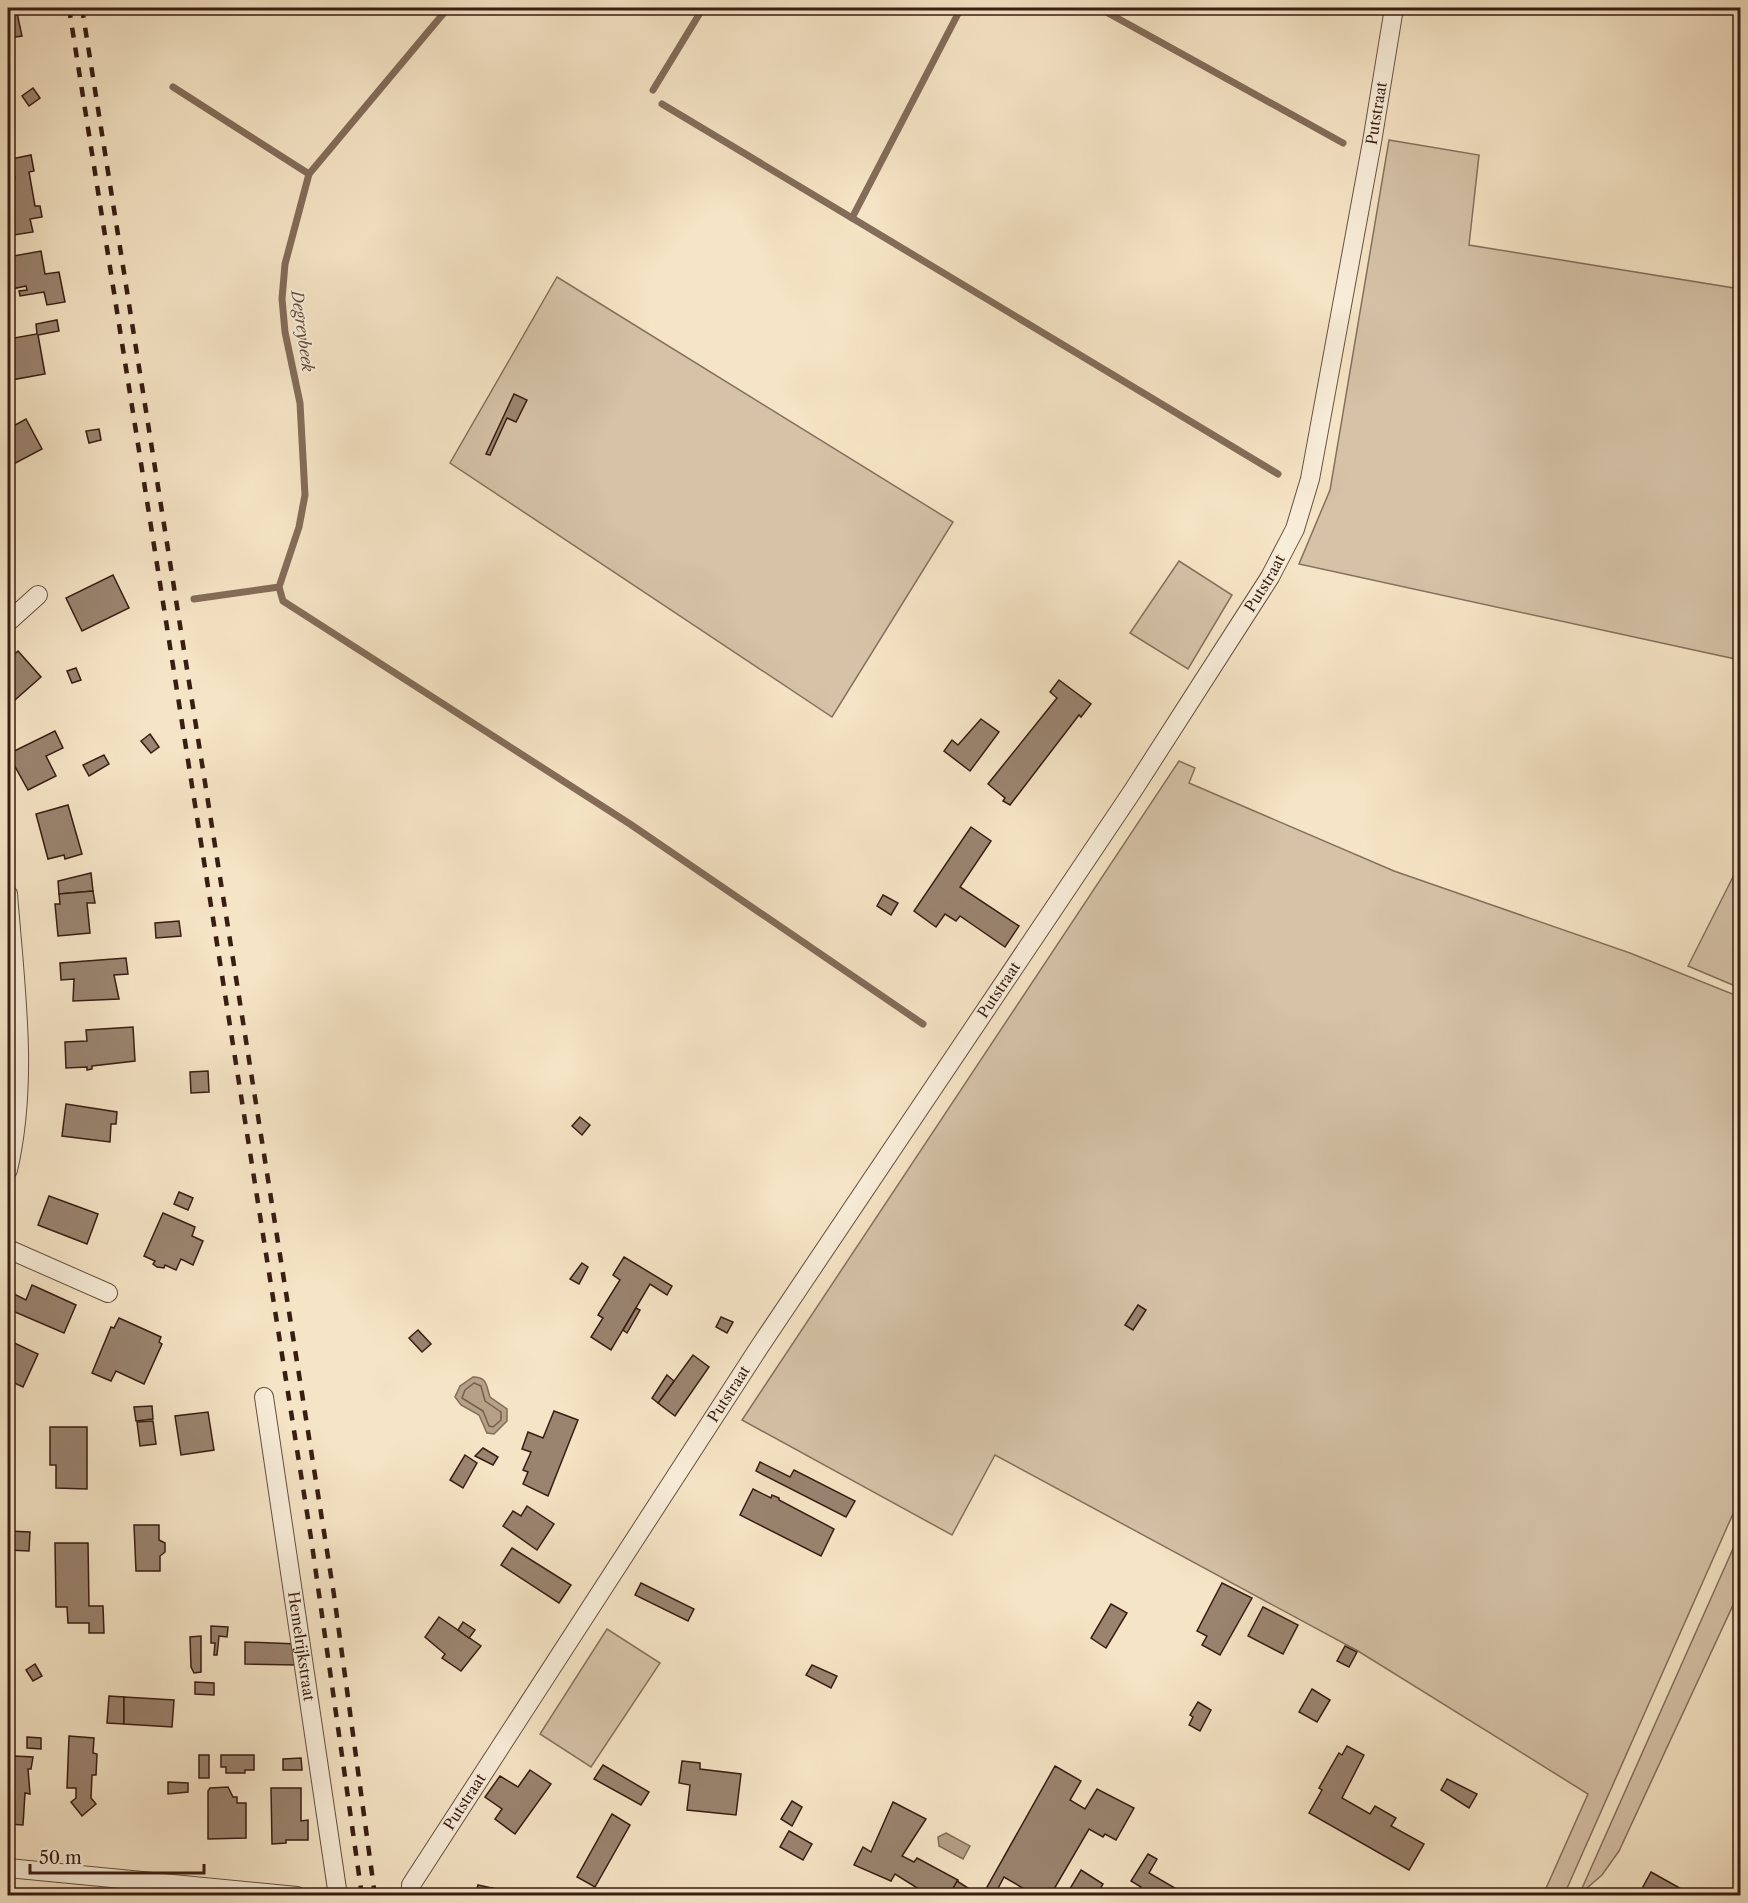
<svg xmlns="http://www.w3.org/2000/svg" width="1748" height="1903" font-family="'Libre Caslon Text',serif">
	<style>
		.green { fill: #d5c2a7; stroke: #86705d; stroke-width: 1.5 }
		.water { fill: #b5a088; stroke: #836c59; stroke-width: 1.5 }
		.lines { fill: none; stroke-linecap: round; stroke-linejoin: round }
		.shore { stroke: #765e4e; stroke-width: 1.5 }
		.stream { stroke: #836c59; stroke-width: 7 }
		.building { fill: #9a8470; stroke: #381d13; stroke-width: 1.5 }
		.minor-casing { stroke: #674f40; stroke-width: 20 }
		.minor { stroke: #f8edd9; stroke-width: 18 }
		.rail { stroke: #381d13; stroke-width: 4.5; stroke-dasharray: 10 10; stroke-linecap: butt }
		.labels { text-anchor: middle; stroke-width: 4.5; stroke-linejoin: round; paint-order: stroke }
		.street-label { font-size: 15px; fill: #381d13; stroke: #f8edd9 }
		.water-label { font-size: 16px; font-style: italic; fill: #644b3c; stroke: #f8edd9 }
	</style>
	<rect width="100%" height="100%" fill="#f5e4c5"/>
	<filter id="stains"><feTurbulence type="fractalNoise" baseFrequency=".00333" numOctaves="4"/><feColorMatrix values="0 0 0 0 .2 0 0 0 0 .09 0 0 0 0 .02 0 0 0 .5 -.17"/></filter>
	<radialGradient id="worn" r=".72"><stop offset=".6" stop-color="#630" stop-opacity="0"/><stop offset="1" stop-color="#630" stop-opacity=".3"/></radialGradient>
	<g class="green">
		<path d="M1389,140L1479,155L1469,245L1740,289V660L1299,564L1330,490Z"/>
		<path d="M557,277L953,522L832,717L450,463Z"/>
		<path d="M1179,561L1232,595L1188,669L1130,633Z"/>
		<path d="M1179,761L1195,768L1189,783L1394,871L1630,953L1740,997V1498L1564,1895H1543L1588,1794L1358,1651L995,1455L952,1535L742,1420Z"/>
		<path d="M1740,863V988L1688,966Z"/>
		<path d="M1740,1533V1590L1619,1851L1602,1875L1579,1895Z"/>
		<path d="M607,1629L660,1663L591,1767L540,1734Z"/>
	</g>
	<g class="water">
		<path d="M473,1377C488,1377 486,1386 490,1397L507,1409V1421L494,1434L487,1433L479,1415L461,1405L455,1397L460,1386Z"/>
		<path d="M946,1833L970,1846L963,1859L939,1846L938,1837Z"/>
	</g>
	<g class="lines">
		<path class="shore" d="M474,1383L481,1386L485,1401L501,1412V1420L493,1427L489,1426L483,1411L462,1398L465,1390Z"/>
		<g class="stream">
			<path d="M1099,8L1343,143"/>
			<path d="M173,87L309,174"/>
			<path d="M653,90L703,8"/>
			<path d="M662,104L852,218L961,8"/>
			<path d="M852,218L1278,474"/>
			<path d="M279,587L283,601L630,824L923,1024"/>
			<path d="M194,599L279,587L299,527L305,495L300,403L285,332L282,299L285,264L309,174L448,8"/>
		</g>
	</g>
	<g class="building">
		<path d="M8,8H16L22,36L8,38Z"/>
		<path d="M33,88L40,98L29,106L22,96Z"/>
		<path d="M31,155L34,171L29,172L35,206H40L42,217L30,219L33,232L14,235L13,225H9L8,217V180L15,178L11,159Z"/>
		<path d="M41,251L45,274L59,272L65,302L47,305L44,292L20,296L19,291L27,290L26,286L12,289L8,257Z"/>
		<path d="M57,320L59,331L38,335L45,374L11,380L8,339L37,334L36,324Z"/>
		<path d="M514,394L527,400L516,422L507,418L490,455L486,454Z"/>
		<path d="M26,419L42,449L8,467V429Z"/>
		<path d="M99,429L101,440L89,443L86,431Z"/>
		<path d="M113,575L129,608L82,631L66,598Z"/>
		<path d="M18,651L41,677L8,706V660Z"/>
		<path d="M76,668L81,680L72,683L67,671Z"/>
		<path d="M1059,680L1091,704L1081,717L1079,715L1010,805L1003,801L1005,798L988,784L1057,698L1050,692Z"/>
		<path d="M981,719L999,732L970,771L944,751L952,740L958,745Z"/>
		<path d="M55,731L63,748L46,756L56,776L28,790L8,754Z"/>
		<path d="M150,734L159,747L151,753L141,741Z"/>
		<path d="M104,755L109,764L89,776L83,765Z"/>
		<path d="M68,805L82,854L65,859L64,855L48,859L36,814Z"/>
		<path d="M971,827L991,841L960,887L1019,926L1005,947L960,916L956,921L945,914L936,927L914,911Z"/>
		<path d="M91,873L93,891L59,894L58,881Z"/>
		<path d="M93,891L95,903H87L90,933L58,936L55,904H60L59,894Z"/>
		<path d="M883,895L898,903L891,915L877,906Z"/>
		<path d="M179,921L181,936L156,938L155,923Z"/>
		<path d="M126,958L128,974L114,975L119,999L73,1001L74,979L61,980L60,963Z"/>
		<path d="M133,1027L135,1061L92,1066V1069L87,1070V1067L66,1068L65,1042L87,1041L86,1030Z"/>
		<path d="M208,1071L209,1092L191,1093L190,1072Z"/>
		<path d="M66,1104L117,1112L116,1124H111L110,1142L62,1136Z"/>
		<path d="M580,1117L590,1125L582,1135L572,1126Z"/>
		<path d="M179,1192L193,1198L188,1210L174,1204Z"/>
		<path d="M49,1196L98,1214L87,1244L38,1225Z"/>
		<path d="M163,1213L195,1227L192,1236L203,1241L193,1265L181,1259L176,1270L165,1265L164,1268L157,1267L153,1264L155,1261L144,1256Z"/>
		<path d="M624,1257L672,1286L667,1295L650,1284L611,1350L591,1337L603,1318L598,1315L620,1280L613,1275Z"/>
		<path d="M582,1263L588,1267L579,1284L570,1279Z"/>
		<path d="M32,1285L76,1305L64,1333L8,1309V1291L26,1300Z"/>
		<path d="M1138,1305L1146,1310L1133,1330L1125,1325Z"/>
		<path d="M636,1308L640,1310L627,1333L623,1330Z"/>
		<path d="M721,1317L733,1322L727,1333L716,1327Z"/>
		<path d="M119,1318L161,1337L159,1342L162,1344L144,1384L116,1371L111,1381L92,1373L111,1327L114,1328Z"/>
		<path d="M418,1330L431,1344L422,1352L409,1338Z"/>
		<path d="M8,1340L38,1354L23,1387L8,1380Z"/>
		<path d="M693,1355L709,1367L675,1416L658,1403Z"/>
		<path d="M667,1375L674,1381L658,1403L652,1398Z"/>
		<path d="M152,1406L153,1419L136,1421L134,1407Z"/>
		<path d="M554,1411L578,1420L548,1496L523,1484L528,1472L523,1470L531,1452L522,1449L528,1432L543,1438Z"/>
		<path d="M208,1412L214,1450L181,1455L175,1416Z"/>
		<path d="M153,1421L156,1444L140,1446L137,1422Z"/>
		<path d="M50,1427H87V1489L56,1488V1465H50Z"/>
		<path d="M483,1448L498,1457L493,1465L475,1456Z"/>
		<path d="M465,1455L477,1463L463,1488L450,1480Z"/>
		<path d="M760,1462L790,1477L794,1470L855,1501L846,1517L756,1471Z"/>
		<path d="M753,1489L771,1498L772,1495L779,1498V1500L834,1529L821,1556L740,1515Z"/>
		<path d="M527,1506L554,1524L537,1550L503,1526L513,1511L521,1516Z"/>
		<path d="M134,1525H159V1540L165,1543V1552L160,1556V1571H136Z"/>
		<path d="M8,1531L30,1532L29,1551L8,1550Z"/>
		<path d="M55,1543H88L89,1606H103L104,1633H89V1623H68L67,1607H56Z"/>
		<path d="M512,1548L571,1585L559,1603L501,1565Z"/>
		<path d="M641,1583L694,1609L688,1621L635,1595Z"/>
		<path d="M1222,1583L1252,1598L1220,1655L1202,1645L1207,1636L1197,1631Z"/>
		<path d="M1111,1604L1127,1613L1106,1648L1091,1638Z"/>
		<path d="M1263,1607L1298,1625L1283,1654L1248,1636Z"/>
		<path d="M439,1617L481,1646L461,1671L442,1658L445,1654L425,1637Z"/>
		<path d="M463,1622L475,1630L469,1638L458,1630Z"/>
		<path d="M211,1626L228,1627L227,1637L219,1636L217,1655H214L215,1643H211Z"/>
		<path d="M201,1636V1672L194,1673L191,1667L190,1637Z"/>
		<path d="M245,1642L298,1644L297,1665L245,1664Z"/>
		<path d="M1345,1646L1357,1652L1349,1667L1337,1661Z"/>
		<path d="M35,1664L42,1676L33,1681L26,1670Z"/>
		<path d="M812,1665L837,1676L831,1688L806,1675Z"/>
		<path d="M195,1682L214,1683V1695L195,1694Z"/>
		<path d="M1312,1689L1330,1700L1317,1722L1299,1712Z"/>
		<path d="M109,1696L124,1697V1724L107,1723Z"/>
		<path d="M124,1697L174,1700L172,1727L124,1724Z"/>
		<path d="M1198,1702L1211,1710L1200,1731L1189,1725L1193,1717L1190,1715Z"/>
		<path d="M69,1736L94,1738L93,1753L97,1754L96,1775H92L91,1798L96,1804L82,1816L71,1802L76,1798V1788H67Z"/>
		<path d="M27,1737L41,1738V1749L27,1748Z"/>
		<path d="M1347,1746L1364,1755L1342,1798L1370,1814L1375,1806L1396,1818L1391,1826L1424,1844L1409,1870L1309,1813L1322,1790L1319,1788L1339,1753L1342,1755Z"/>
		<rect x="199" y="1755" width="10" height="23"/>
		<path d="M221,1755H254V1770H245V1773H226V1767H221Z"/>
		<path d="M14,1756L33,1757L31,1769H28L30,1794L25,1793L23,1825L8,1824V1766L12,1767Z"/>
		<path d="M301,1758L302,1770H283V1759Z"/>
		<path d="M682,1761L700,1763V1769L741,1774L736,1815L687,1810L690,1785L679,1783Z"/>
		<path d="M603,1765L649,1792L641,1805L594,1779Z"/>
		<path d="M1055,1766L1081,1781L1070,1800L1085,1809L1097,1789L1134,1808L1116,1840L1105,1834L1103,1837L1089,1829L1050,1896H1032L1033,1894L1004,1877L994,1896H982Z"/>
		<path d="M530,1770L551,1784L515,1834L495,1819L502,1809L485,1797L500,1776L518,1787Z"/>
		<path d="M1447,1779L1477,1794L1469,1808L1441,1790Z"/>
		<path d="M168,1782L188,1783V1792L168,1794Z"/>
		<path d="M228,1787L233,1797H237V1803H246V1838L208,1839V1791L210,1788Z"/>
		<path d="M271,1788H301V1821L308,1820V1840H286V1843L272,1844Z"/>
		<path d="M792,1801L802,1807L792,1826L781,1819Z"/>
		<path d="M893,1802L926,1819L902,1856L914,1862L917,1858L958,1880L949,1896H930L895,1874L891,1881L854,1865L863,1847L871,1852Z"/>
		<path d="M612,1814L630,1825L595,1887L577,1877Z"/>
		<path d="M789,1831L812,1844L803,1860L780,1847Z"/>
		<path d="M1148,1854L1157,1859L1149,1873L1180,1891L1177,1896H1136L1141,1887L1131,1881Z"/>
		<path d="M1081,1870L1103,1884L1096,1896H1073L1068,1892Z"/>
		<path d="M1651,1872L1694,1896H1638Z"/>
		<path d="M957,1881L968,1888L964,1896H949Z"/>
		<path d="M478,1885L492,1888L491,1896H475Z"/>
		<path d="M492,1888L529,1896H491Z"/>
	</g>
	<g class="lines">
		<defs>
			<g id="minor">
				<path d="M8,622L38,595"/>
				<path d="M8,894C15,985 29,1080 8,1170"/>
				<path d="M8,1249L108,1293"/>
				<path id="s1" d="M264,1397L338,1896"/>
				<path d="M8,1868L297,1896"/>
				<path id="s2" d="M411,1896V1885L760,1346L1132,792L1270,577L1295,529L1310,479L1372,142L1394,8"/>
			</g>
		</defs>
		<use href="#minor" class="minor-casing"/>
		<use href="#minor" class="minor"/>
		<g class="rail">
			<path d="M69,8L311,1538L362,1896"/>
			<path d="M82,8L334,1595L375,1896"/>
		</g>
	</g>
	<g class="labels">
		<g class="street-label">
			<text dy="5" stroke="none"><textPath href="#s2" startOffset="2054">Putstraat</textPath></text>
			<text dy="5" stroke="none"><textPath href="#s2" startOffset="1568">Putstraat</textPath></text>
			<text dy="5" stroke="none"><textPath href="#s2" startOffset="1082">Putstraat</textPath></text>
			<text dy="5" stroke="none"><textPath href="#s2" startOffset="596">Putstraat</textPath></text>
			<text dy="5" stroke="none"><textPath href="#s1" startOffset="252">Hemelrijkstraat</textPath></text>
			<text dy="5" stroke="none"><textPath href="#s2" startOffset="110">Putstraat</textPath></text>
		</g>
		<g class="water-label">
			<text transform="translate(303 331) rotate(82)" y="6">Degreybeek</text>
		</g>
	</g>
	<rect width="1748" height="1903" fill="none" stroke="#f5e4c5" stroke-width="30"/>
	<rect x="9" y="9" width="1730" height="1885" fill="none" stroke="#381d13" stroke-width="3"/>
	<rect x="15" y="15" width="1718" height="1873" fill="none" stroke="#381d13" stroke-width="1.5"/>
	<path d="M30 1864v9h174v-9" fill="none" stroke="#381d13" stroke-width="3"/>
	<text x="39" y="1864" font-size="18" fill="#381d13" stroke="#f8edd9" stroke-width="4.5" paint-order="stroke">50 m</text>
	<rect width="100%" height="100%" filter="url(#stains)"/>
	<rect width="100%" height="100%" fill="url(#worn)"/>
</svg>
